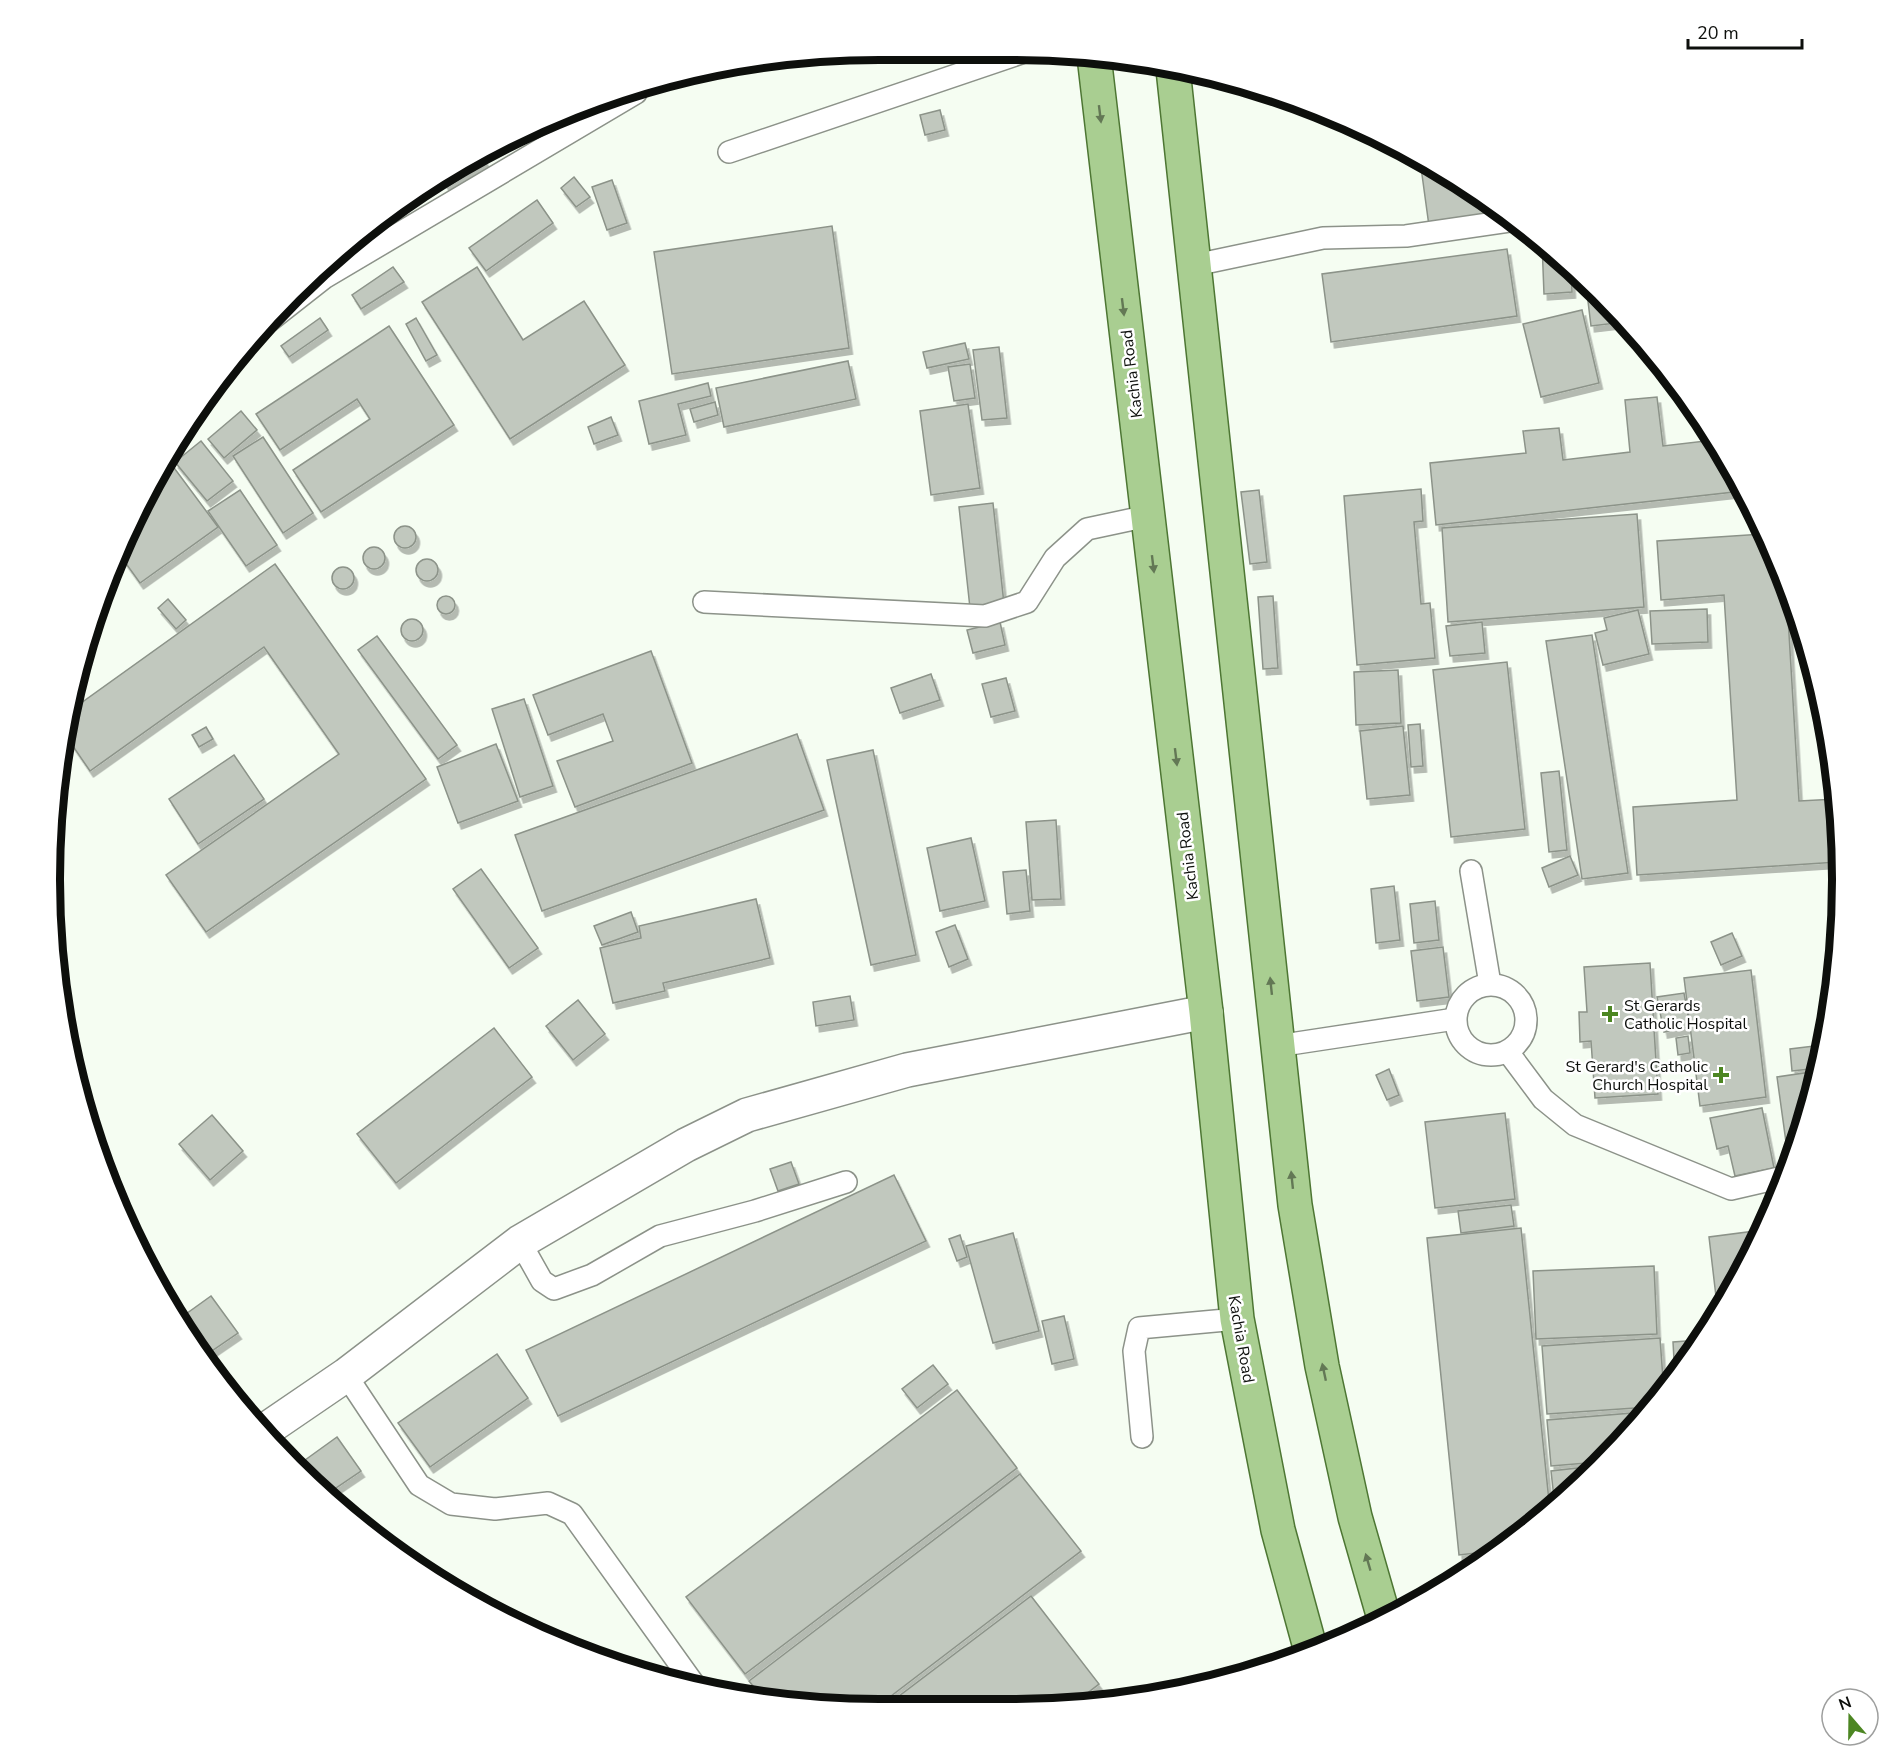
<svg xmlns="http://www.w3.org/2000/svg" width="1892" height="1759" font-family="'Nunito Sans',sans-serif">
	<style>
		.building { fill: #c1c8be; stroke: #8c9389; stroke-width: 1.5; filter: url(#shadow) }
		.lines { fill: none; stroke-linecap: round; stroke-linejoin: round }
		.service-casing { stroke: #8c9289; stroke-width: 24 }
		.minor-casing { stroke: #8c9289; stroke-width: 36 }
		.primary-casing { stroke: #4d7633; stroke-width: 36 }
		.service { stroke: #fff; stroke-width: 21 }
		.minor { stroke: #fff; stroke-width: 33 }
		.primary { stroke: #a9ce91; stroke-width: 33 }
		.oneway { fill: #637855 }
		.poi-dot { fill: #4c8622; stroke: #fff; stroke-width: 2 }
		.labels { text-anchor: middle; stroke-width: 5; stroke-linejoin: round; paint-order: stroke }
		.street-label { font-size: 16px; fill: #0d0f0c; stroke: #fff }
		.poi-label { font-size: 16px; fill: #0d0f0c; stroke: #fff; text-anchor: start }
		.rim { fill: none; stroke: #0d0f0c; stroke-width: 8 }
	</style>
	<defs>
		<filter id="shadow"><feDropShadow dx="3.5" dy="6" stdDeviation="0" flood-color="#0004"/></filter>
	</defs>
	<rect width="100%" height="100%" fill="#f5fdf2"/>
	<g class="building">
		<path d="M940,110L945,130L925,135L920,115Z"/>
		<path d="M481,155L486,162L447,187L442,179Z"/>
		<path d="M1420,160L1507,214L1429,226Z"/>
		<path d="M574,177L590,197L576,207L561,188Z"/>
		<path d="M612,180L627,223L607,230L592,187Z"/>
		<path d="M537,200L553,223L486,271L469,248Z"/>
		<path d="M832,226L849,348L672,374L654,252Z"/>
		<path d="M1542,243L1571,271L1572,292L1544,294Z"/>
		<path d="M1507,249L1517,316L1331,342L1322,274Z"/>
		<path d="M393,267L404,282L361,309L352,295Z"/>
		<path d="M477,267L523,340L584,301L625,365L510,439L422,302Z"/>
		<path d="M1586,285L1625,322L1591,326Z"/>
		<path d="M1582,310L1599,383L1541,397L1523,324Z"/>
		<path d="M320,318L328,330L289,357L281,346Z"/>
		<path d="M416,318L437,355L426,361L406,324Z"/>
		<path d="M389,326L454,425L321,512L293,470L370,419L357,399L280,450L256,414Z"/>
		<path d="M965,343L969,359L927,368L923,352Z"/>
		<path d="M999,347L1007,418L982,420L973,350Z"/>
		<path d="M848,361L856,399L724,427L716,388Z"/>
		<path d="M970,364L975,398L954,401L948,367Z"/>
		<path d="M708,383L711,396L678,404L686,435L649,444L639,401Z"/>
		<path d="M1657,397L1663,446L1714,440L1731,464L1743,491L1436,525L1430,463L1526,453L1523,431L1559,428L1563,460L1630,452L1625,400Z"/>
		<path d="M715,402L718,415L694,422L690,409Z"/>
		<path d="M968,404L980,488L931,495L920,411Z"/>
		<path d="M241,411L257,430L224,458L208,439Z"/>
		<path d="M611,417L618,435L594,444L588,427Z"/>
		<path d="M263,437L313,513L283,533L233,456Z"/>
		<path d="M201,441L233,481L207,501L175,462Z"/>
		<path d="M166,457L218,527L140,583L122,558Z"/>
		<path d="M1421,489L1423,521L1414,522L1421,604L1430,603L1435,658L1357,665L1344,496Z"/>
		<path d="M240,490L277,545L246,566L208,511Z"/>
		<path d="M1259,490L1267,562L1250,564L1241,492Z"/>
		<path d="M993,503L1004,604L970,608L959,507Z"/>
		<path d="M1637,514L1644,607L1448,622L1442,528Z"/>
		<circle cx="405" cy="537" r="11"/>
		<path d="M1763,534L1786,584L1799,801L1836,799L1838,862L1637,875L1633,807L1737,800L1724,595L1661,600L1657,541Z"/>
		<circle cx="374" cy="558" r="11"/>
		<circle cx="427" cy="570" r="11"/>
		<path d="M275,564L426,779L206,932L166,875L339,754L264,647L90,771L66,736L70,711Z"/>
		<circle cx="343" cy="578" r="11"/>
		<path d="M1273,596L1278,668L1263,669L1258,597Z"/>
		<circle cx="446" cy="605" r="9"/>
		<path d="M168,599L186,620L176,629L158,608Z"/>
		<path d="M1707,609L1708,642L1652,644L1650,611Z"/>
		<path d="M1638,610L1649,654L1603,665L1595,633L1607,630L1604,618Z"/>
		<circle cx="412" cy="630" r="11"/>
		<path d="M1000,622L1005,645L973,653L967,630Z"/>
		<path d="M1482,622L1485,653L1450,656L1446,626Z"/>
		<path d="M1592,635L1628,873L1582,879L1546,641Z"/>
		<path d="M377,636L457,745L438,759L358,650Z"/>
		<path d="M651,651L692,763L575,807L557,761L613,741L603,714L548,735L533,695Z"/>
		<path d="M1507,662L1525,829L1451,837L1433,670Z"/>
		<path d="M1398,670L1401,723L1356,725L1354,672Z"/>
		<path d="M931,674L940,700L900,713L891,688Z"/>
		<path d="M1006,678L1015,711L991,717L982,684Z"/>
		<path d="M524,699L553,786L520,797L492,709Z"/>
		<path d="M1420,724L1423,766L1411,767L1408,725Z"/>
		<path d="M1403,726L1410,795L1367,799L1360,731Z"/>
		<path d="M206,727L213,739L199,747L192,735Z"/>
		<path d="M797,734L824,810L542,911L515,835Z"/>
		<path d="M496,744L518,801L458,823L437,767Z"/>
		<path d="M873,750L916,955L871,965L827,760Z"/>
		<path d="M234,755L264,799L198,844L169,799Z"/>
		<path d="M1559,771L1567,850L1549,852L1541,773Z"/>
		<path d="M1056,820L1061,899L1032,900L1026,822Z"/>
		<path d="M971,838L985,901L940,911L927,848Z"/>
		<path d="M1570,856L1578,875L1549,887L1542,868Z"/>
		<path d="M481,869L538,948L509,968L453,889Z"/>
		<path d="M1026,870L1030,911L1007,914L1003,872Z"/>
		<path d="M1394,886L1400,940L1376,943L1371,889Z"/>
		<path d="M756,899L770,958L663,983L665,991L613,1003L600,948L641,938L639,926Z"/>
		<path d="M1435,901L1439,940L1414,943L1410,904Z"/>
		<path d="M631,912L638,932L602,945L594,926Z"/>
		<path d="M955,925L968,959L949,967L936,932Z"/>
		<path d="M1732,933L1742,956L1721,965L1711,942Z"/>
		<path d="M1443,947L1449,997L1417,1001L1411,951Z"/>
		<path d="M1650,963L1658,1094L1595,1098L1591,1041L1580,1042L1579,1012H1587L1584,967Z"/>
		<path d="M1751,970L1766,1097L1700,1106L1684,978Z"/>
		<path d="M1684,993L1690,1027L1664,1032L1657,997Z"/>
		<path d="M850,996L854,1020L816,1026L813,1002Z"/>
		<path d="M578,1000L605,1034L573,1060L546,1026Z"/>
		<path d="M494,1028L532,1077L396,1183L357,1134Z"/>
		<path d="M1688,1036L1690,1053L1678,1055L1676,1038Z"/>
		<path d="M1822,1045L1819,1068L1792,1071L1790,1049Z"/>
		<path d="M1389,1069L1399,1095L1387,1100L1376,1075Z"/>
		<path d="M1818,1071L1814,1094L1797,1140L1786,1142L1777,1077Z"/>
		<path d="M1762,1108L1774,1168L1735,1176L1728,1146L1717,1149L1710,1118Z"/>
		<path d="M1505,1113L1515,1199L1435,1208L1425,1122Z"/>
		<path d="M212,1115L243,1151L210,1180L179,1144Z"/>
		<path d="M791,1162L799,1184L778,1191L770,1169Z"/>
		<path d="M894,1175L926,1241L558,1416L526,1350Z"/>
		<path d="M1511,1205L1514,1226L1461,1233L1458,1211Z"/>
		<path d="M1521,1228L1550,1511L1493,1551L1459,1555L1427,1238Z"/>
		<path d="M1763,1230L1757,1246L1721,1304L1717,1305L1709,1237Z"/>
		<path d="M1013,1233L1039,1331L993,1343L966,1246Z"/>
		<path d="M960,1235L967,1257L957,1261L949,1239Z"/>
		<path d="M1654,1266L1657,1334L1536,1339L1533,1271Z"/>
		<path d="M211,1296L238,1333L203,1357L189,1340L179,1319Z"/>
		<path d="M1064,1316L1074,1359L1052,1364L1042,1321Z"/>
		<path d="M1660,1338L1664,1393L1650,1407L1547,1414L1542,1346Z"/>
		<path d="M1699,1340L1675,1378L1673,1342Z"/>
		<path d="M497,1354L528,1398L430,1467L398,1423Z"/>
		<path d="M933,1365L948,1384L917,1408L902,1389Z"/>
		<path d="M957,1390L1017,1468L745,1674L686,1597Z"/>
		<path d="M1645,1412L1599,1462L1551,1466L1547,1420Z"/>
		<path d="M337,1437L361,1471L327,1494L294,1468Z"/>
		<path d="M1595,1466L1560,1503L1555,1507L1551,1471Z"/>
		<path d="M1020,1474L1081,1551L874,1709L763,1698L749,1681Z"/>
		<path d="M1031,1596L1099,1684L1073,1704L882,1709Z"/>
	</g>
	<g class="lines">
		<defs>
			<g id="service">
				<path d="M729,152L1027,51"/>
				<path d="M1195,265L1323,238L1406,236L1516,220"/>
				<path d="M259,329L324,278L636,93"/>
				<path d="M704,602L985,616L1027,602L1055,558L1087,529L1148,516"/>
				<path d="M1471,871L1490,984"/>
				<circle cx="1491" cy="1020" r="35"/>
				<path d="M1277,1046L1455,1019"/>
				<path d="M1508,1052L1543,1099L1575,1125L1731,1189L1783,1177"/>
				<path d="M520,1242L542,1281L554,1289L592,1275L660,1236L755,1211L846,1182"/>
				<path d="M346,1375L419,1485L451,1504L495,1509L548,1503L572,1514L696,1687"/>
				<path d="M1142,1437L1134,1351L1139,1328L1237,1319"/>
			</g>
			<path id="minor" d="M264,1431L346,1375L520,1242L686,1145L747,1115L907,1070L1206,1012"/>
			<g id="primary">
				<path d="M1094,56L1206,1012L1237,1319L1278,1530L1311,1651"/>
				<path d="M1173,69L1295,1205L1322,1366L1355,1517L1384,1618"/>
			</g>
		</defs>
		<use href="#service" class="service-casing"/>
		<use href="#minor" class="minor-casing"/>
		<use href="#primary" class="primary-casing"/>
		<use href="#service" class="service"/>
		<use href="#minor" class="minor"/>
		<use href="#primary" class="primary"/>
	</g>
	<defs><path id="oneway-solid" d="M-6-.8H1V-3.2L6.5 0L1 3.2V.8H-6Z" transform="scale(1.5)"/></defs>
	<g class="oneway">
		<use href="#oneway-solid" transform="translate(1100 114) rotate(83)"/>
		<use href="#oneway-solid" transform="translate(1123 307) rotate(83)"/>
		<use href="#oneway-solid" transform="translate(1153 564) rotate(83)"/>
		<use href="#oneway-solid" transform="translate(1176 757) rotate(83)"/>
		<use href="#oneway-solid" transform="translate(1271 986) rotate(-96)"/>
		<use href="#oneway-solid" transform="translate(1292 1180) rotate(-96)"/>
		<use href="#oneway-solid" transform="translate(1324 1372) rotate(-102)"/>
		<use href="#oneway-solid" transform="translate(1368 1562) rotate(-106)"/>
	</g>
	<g class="poi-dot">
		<path d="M1607 1005h6v6h6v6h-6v6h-6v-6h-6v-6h6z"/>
		<path d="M1718 1066h6v6h6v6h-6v6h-6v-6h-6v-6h6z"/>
	</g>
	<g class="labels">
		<g class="street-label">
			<text transform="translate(1131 374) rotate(-97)" y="6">Kachia Road</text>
			<text transform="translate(1187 856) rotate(-97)" y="6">Kachia Road</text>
			<text transform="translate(1242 1339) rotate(80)" y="6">Kachia Road</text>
		</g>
		<g class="poi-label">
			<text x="1624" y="1011">St Gerards<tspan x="1624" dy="18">Catholic Hospital</tspan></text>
			<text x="1708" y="1072" text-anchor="end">St Gerard's Catholic<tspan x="1708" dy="18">Church Hospital</tspan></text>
		</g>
	</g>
	<path d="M0 0H1892V1759H0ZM879 60H1013A819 819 0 0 1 1832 879V880A819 819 0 0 1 1013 1699H879A819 819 0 0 1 60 880V879A819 819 0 0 1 879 60Z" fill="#fff" fill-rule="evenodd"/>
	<path class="rim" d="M879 60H1013A819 819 0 0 1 1832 879V880A819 819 0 0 1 1013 1699H879A819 819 0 0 1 60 880V879A819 819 0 0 1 879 60Z"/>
	<g transform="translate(1850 1717) rotate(340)"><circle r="28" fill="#ffffff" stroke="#9e9f9e" stroke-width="1.5"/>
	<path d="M0-4.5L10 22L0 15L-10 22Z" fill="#4c8622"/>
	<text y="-9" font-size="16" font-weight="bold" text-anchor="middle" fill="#0d0f0c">N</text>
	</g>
	<path d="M1688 39v9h114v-9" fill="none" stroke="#0d0f0c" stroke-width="3"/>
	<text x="1697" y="39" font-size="18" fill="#0d0f0c" stroke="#ffffff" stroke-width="4.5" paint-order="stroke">20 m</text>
</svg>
